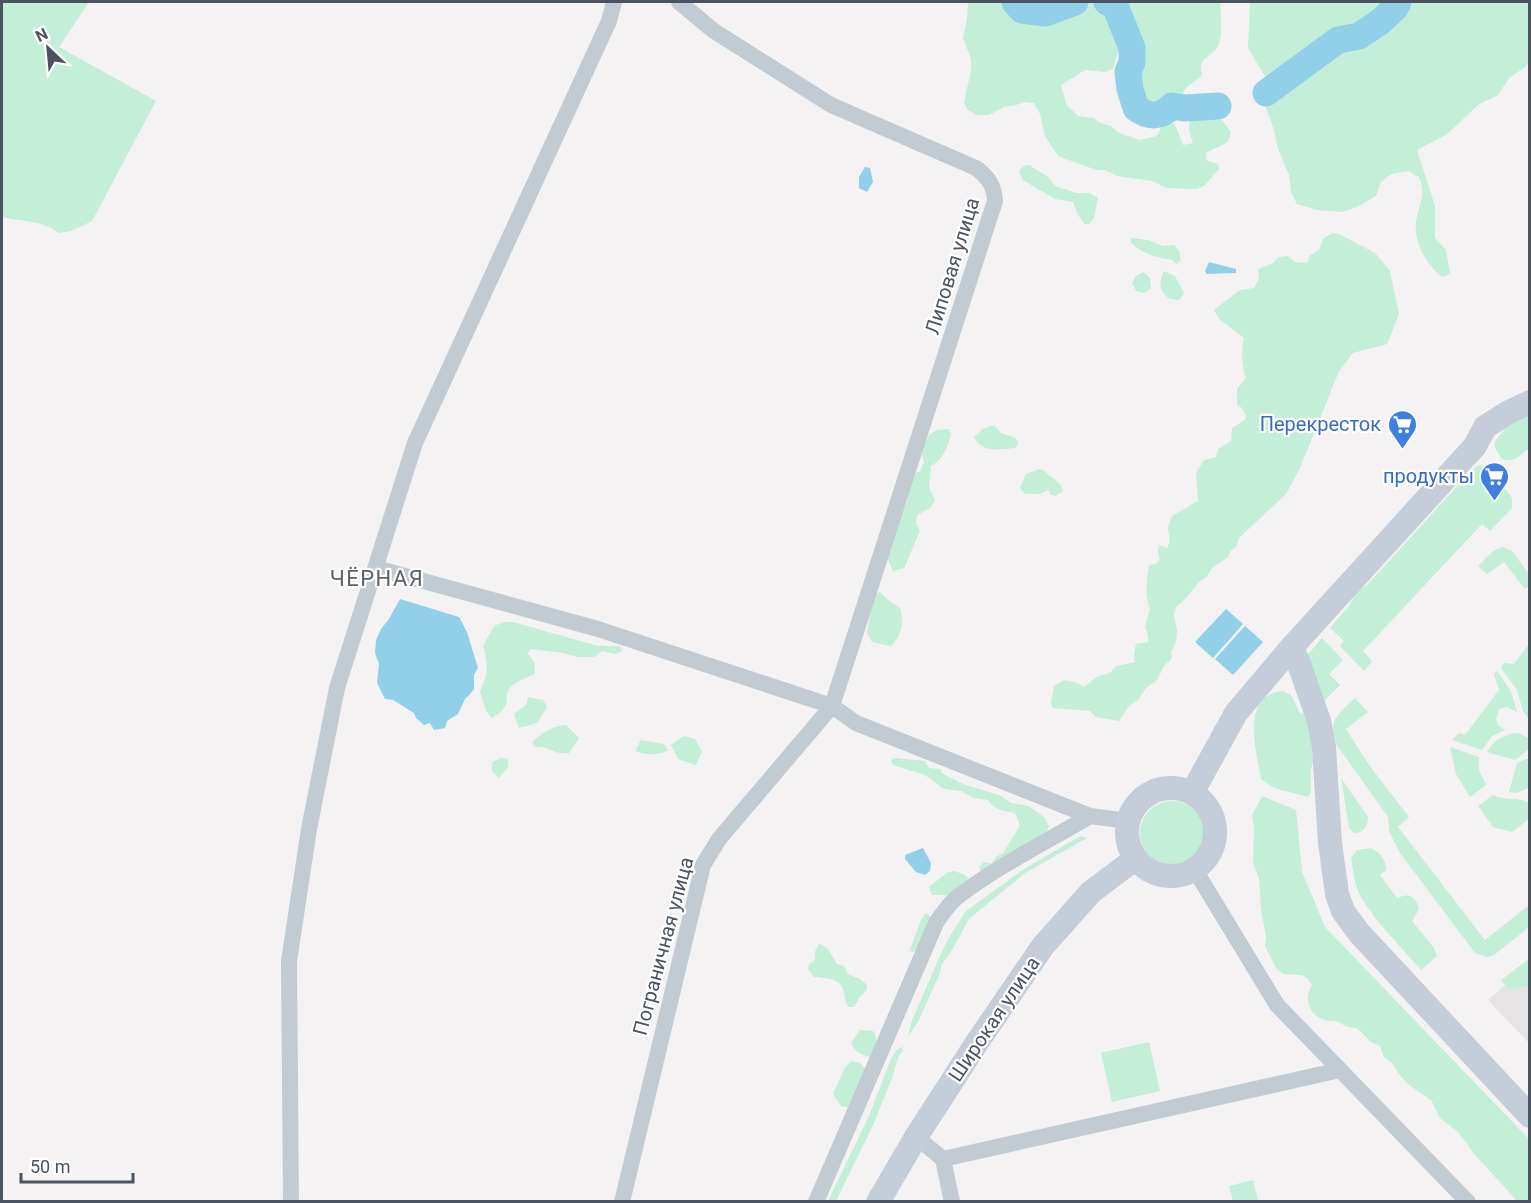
<svg xmlns="http://www.w3.org/2000/svg" width="1531" height="1203" font-family="Roboto,sans-serif">
	<style>
		.education { fill: #e5e3e4 }
		.green { fill: #c3eed8 }
		.water { fill: #92cfe9 }
		.lines { fill: none; stroke-linecap: round; stroke-linejoin: round }
		.river { stroke: #92cfe9; stroke-width: 27 }
		.street { stroke: #c3cbd2; stroke-width: 16 }
		.secondary { stroke: #c5cdd9; stroke-width: 24 }
		.labels { text-anchor: middle; stroke-width: 4.5; stroke-linejoin: round; paint-order: stroke }
		.street-label { font-size: 20px; fill: #4a535f; stroke: #fff }
		.shop-label { font-size: 20px; fill: #366cbe; stroke: #fff; text-anchor: end }
		.quarter-label { font-size: 22px; letter-spacing: 1.5px; fill: #5e6166; stroke: #fff }
	</style>
	<rect width="100%" height="100%" fill="#f4f2f2"/>
	<path class="education" d="M1529,972V1043L1488,1000L1505,985Z"/>
	<g class="green">
		<path d="M2,2H89L59,47L156,101L92,221L71,231L59,233C42,220 22,222 2,217Z"/>
		<path d="M968,2H1220C1221,14 1222,28 1220,40C1217,58 1196,54 1202,75C1197,81 1191,83 1186,88C1181,94 1180,105 1179,113L1170,117L1150,108L1145,97L1144,87L1138,79L1133,63L1137,55L1126,37L1119,49L1113,69L1106,72L1085,70L1061,85L1066,104L1078,116L1094,118L1098,122L1111,126L1119,133L1140,140L1157,136L1163,124L1170,121L1175,125L1183,145L1193,143C1191,137 1188,131 1189,124C1191,112 1205,107 1215,114C1222,118 1226,126 1231,132L1228,142L1206,153V160L1218,164L1219,169L1204,186L1196,189L1166,188L1152,181L1117,176L1105,170H1096L1058,156L1045,136L1040,114L1034,103L1024,102L1016,105L1004,107L989,115H976L968,110L964,103L971,70V59L963,38L967,19Z"/>
		<path d="M1250,2H1529V62L1525,67L1509,78L1498,95L1478,105L1446,135L1417,150L1435,206V238L1446,250L1450,274L1442,277C1427,265 1414,243 1416,223C1418,204 1427,197 1419,177L1408,171L1391,174L1381,182L1376,196L1357,207L1342,212L1317,210L1297,204L1291,192L1289,175L1278,149L1274,130L1265,105L1272,88L1248,48Z"/>
		<path d="M1029,165L1048,177L1055,186L1076,193H1089L1098,198L1094,218L1089,224H1085L1078,215L1073,202L1055,199L1023,180L1019,172L1023,166Z"/>
		<path d="M1332,233L1339,234L1375,253L1390,271L1399,314L1387,344L1353,353L1339,371L1300,468L1286,494L1239,538L1236,547L1230,551L1228,557L1212,568L1207,576L1199,582L1185,599L1176,607L1174,614L1177,631L1176,642L1171,652L1172,658L1164,666L1157,680L1146,688L1138,700L1130,705L1119,721L1096,717L1090,711L1053,708L1051,703L1054,686L1064,680L1077,683L1084,687L1098,676L1110,673L1116,666L1135,662L1134,655L1136,644L1148,642V635L1145,627L1150,608C1144,595 1147,579 1149,565L1156,564L1160,559L1158,552L1159,545L1167,548C1172,540 1169,537 1168,529C1168,525 1171,519 1172,516L1198,501L1196,473L1204,460L1216,457L1218,449L1231,441L1232,428L1245,420L1246,415L1242,408L1237,405V389L1246,378C1242,369 1241,348 1244,338L1219,319L1214,310L1240,290L1254,288L1259,278L1258,269L1273,263L1278,257L1288,256L1295,262L1307,263L1310,255L1319,250L1323,239Z"/>
		<path d="M1131,238L1148,240L1163,246L1174,245L1179,251L1181,260L1176,264L1173,260C1158,258 1143,254 1131,243Z"/>
		<path d="M1164,271L1175,276L1184,293L1179,300C1162,301 1156,284 1164,271Z"/>
		<path d="M1143,272L1150,278L1151,288L1144,293L1136,291L1132,283L1136,276Z"/>
		<path d="M1529,412V448C1521,455 1513,463 1502,459L1495,448V441L1505,429Z"/>
		<path d="M994,425L1001,433L1016,438L1018,444L1015,448C998,449 984,454 974,437L983,429Z"/>
		<path d="M948,429L951,434C948,447 943,459 931,466L929,487L935,501L930,508L917,515L916,523L920,531L904,568L893,571L886,554L899,514L907,503L911,476L920,471L924,462L921,453L929,435L937,430Z"/>
		<path d="M1479,465L1489,468L1512,498V508L1490,531L1482,524L1363,651L1372,661L1364,671L1340,646L1344,641L1330,628L1348,607L1358,591L1368,584L1473,469Z"/>
		<path d="M1040,469L1043,470L1060,484L1063,491L1056,496L1051,495L1048,490L1040,494H1025L1020,488L1026,474Z"/>
		<path d="M1503,547L1512,551L1529,574V586L1525,589L1504,562L1487,574L1478,566L1493,551Z"/>
		<path d="M880,592L887,599L900,608C904,623 902,635 891,646L872,642L867,633L873,596Z"/>
		<path d="M504,622H513L598,646H620L622,651L615,654L602,651L594,657H578L563,653L531,649L527,654C535,659 535,665 535,674C522,680 502,685 507,703L501,712L492,718L486,711L480,692C488,673 489,666 483,646L494,626Z"/>
		<path d="M1322,638L1343,660L1329,674L1340,685L1322,703L1305,658Z"/>
		<path d="M1529,644V719L1523,711L1517,690L1501,668L1504,663L1514,664Z"/>
		<path d="M1497,671L1511,691L1517,712L1507,707L1499,709L1496,719L1499,726L1505,730L1492,736L1482,750L1452,740L1459,733L1465,735L1499,690L1494,674Z"/>
		<path d="M1283,691L1291,695L1300,713L1309,715L1318,743L1311,769V793L1308,797L1274,788L1261,779C1256,750 1240,695 1283,691Z"/>
		<path d="M528,697L543,700L547,707L537,723L519,728L514,714L526,705Z"/>
		<path d="M1355,698L1368,712L1346,729L1369,765L1409,817L1398,827L1485,940L1529,905V927L1494,955L1488,957L1475,953L1400,853L1389,831L1388,817L1336,744C1328,719 1338,715 1355,698Z"/>
		<path d="M566,725L579,738L569,753C552,755 549,745 535,747L532,742C544,732 551,726 566,725Z"/>
		<path d="M1518,733L1529,738V749L1515,760L1487,752C1494,739 1504,735 1518,733Z"/>
		<path d="M684,736L695,739L702,752L696,765L678,759L671,745Z"/>
		<path d="M641,740L664,744L668,750C659,756 645,755 635,751Z"/>
		<path d="M1450,747L1479,757V770L1486,785L1470,797L1456,774Z"/>
		<path d="M501,758L508,759V767L499,778L492,771V762Z"/>
		<path d="M895,758L925,761L929,768L940,769L943,774L963,784L999,795L1011,803L1029,806L1045,818L1049,826L1045,834L981,873L979,867L984,862L991,864L996,857L1003,853L1020,826L1015,813C1004,811 994,810 988,800L974,798L961,791L944,789L925,775L893,765L891,760Z"/>
		<path d="M1525,759H1529V788L1516,793L1509,792L1517,763Z"/>
		<path d="M1341,778L1368,817C1368,826 1364,833 1354,833L1349,828Z"/>
		<path d="M1493,795C1507,802 1518,796 1529,803V819L1512,832L1493,827L1478,806Z"/>
		<path d="M1262,796L1296,810L1302,872L1325,927L1529,1139V1201H1517L1476,1156L1458,1132L1441,1119L1431,1100L1409,1085L1398,1073L1393,1064L1384,1057L1380,1046L1371,1042L1357,1028C1344,1028 1345,1024 1335,1021C1331,1021 1328,1021 1325,1020C1309,1016 1303,998 1312,985L1307,978L1301,975L1283,974L1276,968L1265,946L1266,937L1261,908L1259,879L1253,862L1254,829L1252,815Z"/>
		<circle cx="1172" cy="833" r="32"/>
		<path d="M1080,836L1087,838L1025,873L969,919L952,950L942,964L939,975L919,1020L908,1037L911,1023L936,965L948,939L966,911L1021,871Z"/>
		<path d="M1371,848C1380,853 1386,859 1386,870L1380,875L1397,898C1409,893 1415,895 1419,909L1412,921L1434,948L1437,956L1421,970C1403,949 1369,915 1358,891C1354,881 1353,869 1351,858L1357,850Z"/>
		<path d="M955,871L967,876L969,883L948,895H932L929,887L948,872Z"/>
		<path d="M926,913L931,917L918,946L913,952L910,950L921,920Z"/>
		<path d="M819,943L828,949L837,964L844,966L848,974L860,979L867,985V990L861,995L854,1007H849C845,1001 845,999 844,993C843,978 825,978 814,977L808,969L809,964L815,960V952Z"/>
		<path d="M1529,959V986L1509,990L1501,980Z"/>
		<path d="M860,1030L873,1031C880,1040 874,1048 870,1057C861,1055 855,1052 851,1043Z"/>
		<path d="M1149,1042L1160,1091L1112,1102L1101,1053Z"/>
		<path d="M903,1047V1051L898,1057L892,1078L873,1125L836,1201H828L869,1116L891,1059L897,1049Z"/>
		<path d="M852,1061L860,1063L865,1069L850,1103L848,1107L841,1106L833,1094L845,1067Z"/>
		<path d="M1253,1180L1258,1201H1233L1229,1186Z"/>
	</g>
	<g class="water">
		<path d="M865,167L870,168L873,182L867,192L859,188V177Z"/>
		<path d="M1209,262L1236,269V273L1207,274L1205,271Z"/>
		<path d="M400,599L459,617L467,632L478,668L474,675V689L470,694L465,699L458,714L447,721L445,728L434,730L430,723L424,725L416,718L414,713L393,700L385,699L377,683L379,664L375,653L376,640L381,629L389,619Z"/>
		<path d="M1226,609L1243,624L1213,658L1195,642Z"/>
		<path d="M1245,626L1263,642L1233,675L1215,659Z"/>
		<path d="M923,848L931,863L930,871L925,875L916,872L905,859V855Z"/>
	</g>
	<g class="lines">
		<g class="river">
			<path d="M1015,2L1022,10L1045,13L1075,2"/>
			<path d="M1107,2L1114,3L1132,48V62L1128,72L1130,89L1136,108C1149,118 1161,117 1172,106L1185,108L1218,106"/>
			<path d="M1266,93L1338,40L1359,36L1380,22L1395,8L1398,2"/>
		</g>
		<g class="street">
			<path d="M376,568L598,629L832,706L856,723L1090,816L1128,821"/>
			<path d="M1195,870L1277,1005L1468,1202"/>
			<path d="M916,1137L943,1159L952,1202"/>
			<path d="M943,1159L1340,1070"/>
			<path d="M291,1202L289,961L309,829L337,688L415,443L609,21L614,2"/>
			<path d="M622,1202L703,865L719,839L832,706L995,201C994,185 988,177 976,168L831,105L714,31L679,2"/>
			<path d="M816,1202L936,923C942,914 948,905 956,898C996,867 1046,842 1090,816"/>
		</g>
		<g class="secondary">
			<path d="M1291,648L1298,661L1319,721L1324,747L1330,843L1337,894L1343,911L1359,933L1530,1116"/>
			<circle cx="1171" cy="832" r="44"/>
			<path d="M1192,793L1236,713L1291,648L1475,446L1485,427L1509,412L1530,402"/>
			<path d="M878,1202L916,1137L976,1044L1043,946L1091,892L1135,859"/>
		</g>
	</g>
	<defs>
		<symbol id="supermarket-pin" viewBox="-11 -11 22 30"><path d="M0 17L-7.5 6A9.5 9.5 0 1 1 7.5 6Z" fill="#3f7fe0" stroke="#fff"/><path d="M-6-5.5h2.5l.6 2H6L4.5 2H-2.5L-4.4-4H-6ZM-1.5 3.2a1.3 1.3 0 1 0 .1 0ZM3 3.2a1.3 1.3 0 1 0 .1 0Z" fill="#fff"/></symbol>
	</defs>
	<g fill-rule="evenodd">
		<use href="#supermarket-pin" x="1386" y="408" width="33" height="45"/>
		<use href="#supermarket-pin" x="1478" y="460" width="33" height="45"/>
	</g>
	<g class="labels">
		<g class="street-label">
			<text transform="translate(952 266) rotate(-73)" y="7">Липовая улица</text>
			<text transform="translate(663 946) rotate(-75)" y="7">Пограничная улица</text>
			<text transform="translate(994 1019) rotate(-56)" y="7">Широкая улица</text>
		</g>
		<g class="shop-label">
			<text x="1381" y="431">Перекресток</text>
			<text x="1474" y="483">продукты</text>
		</g>
		<g class="quarter-label">
			<text x="377" y="586">ЧЁРНАЯ</text>
		</g>
	</g>
	<rect width="1531" height="1203" fill="none" stroke="#4a535f" stroke-width="6"/>
	<g transform="translate(48 48) rotate(334)" stroke="#ffffff" stroke-width="4.5" paint-order="stroke">
	<path d="M0-4.5L10 22L0 15L-10 22Z" fill="#4a535f"/>
	<text y="-9" font-size="16" font-weight="bold" text-anchor="middle" fill="#4a535f">N</text>
	</g>
	<path d="M21 1173v9h112v-9" fill="none" stroke="#4a535f" stroke-width="3"/>
	<text x="30" y="1173" font-size="18" fill="#4a535f" stroke="#ffffff" stroke-width="4.5" paint-order="stroke">50 m</text>
</svg>
